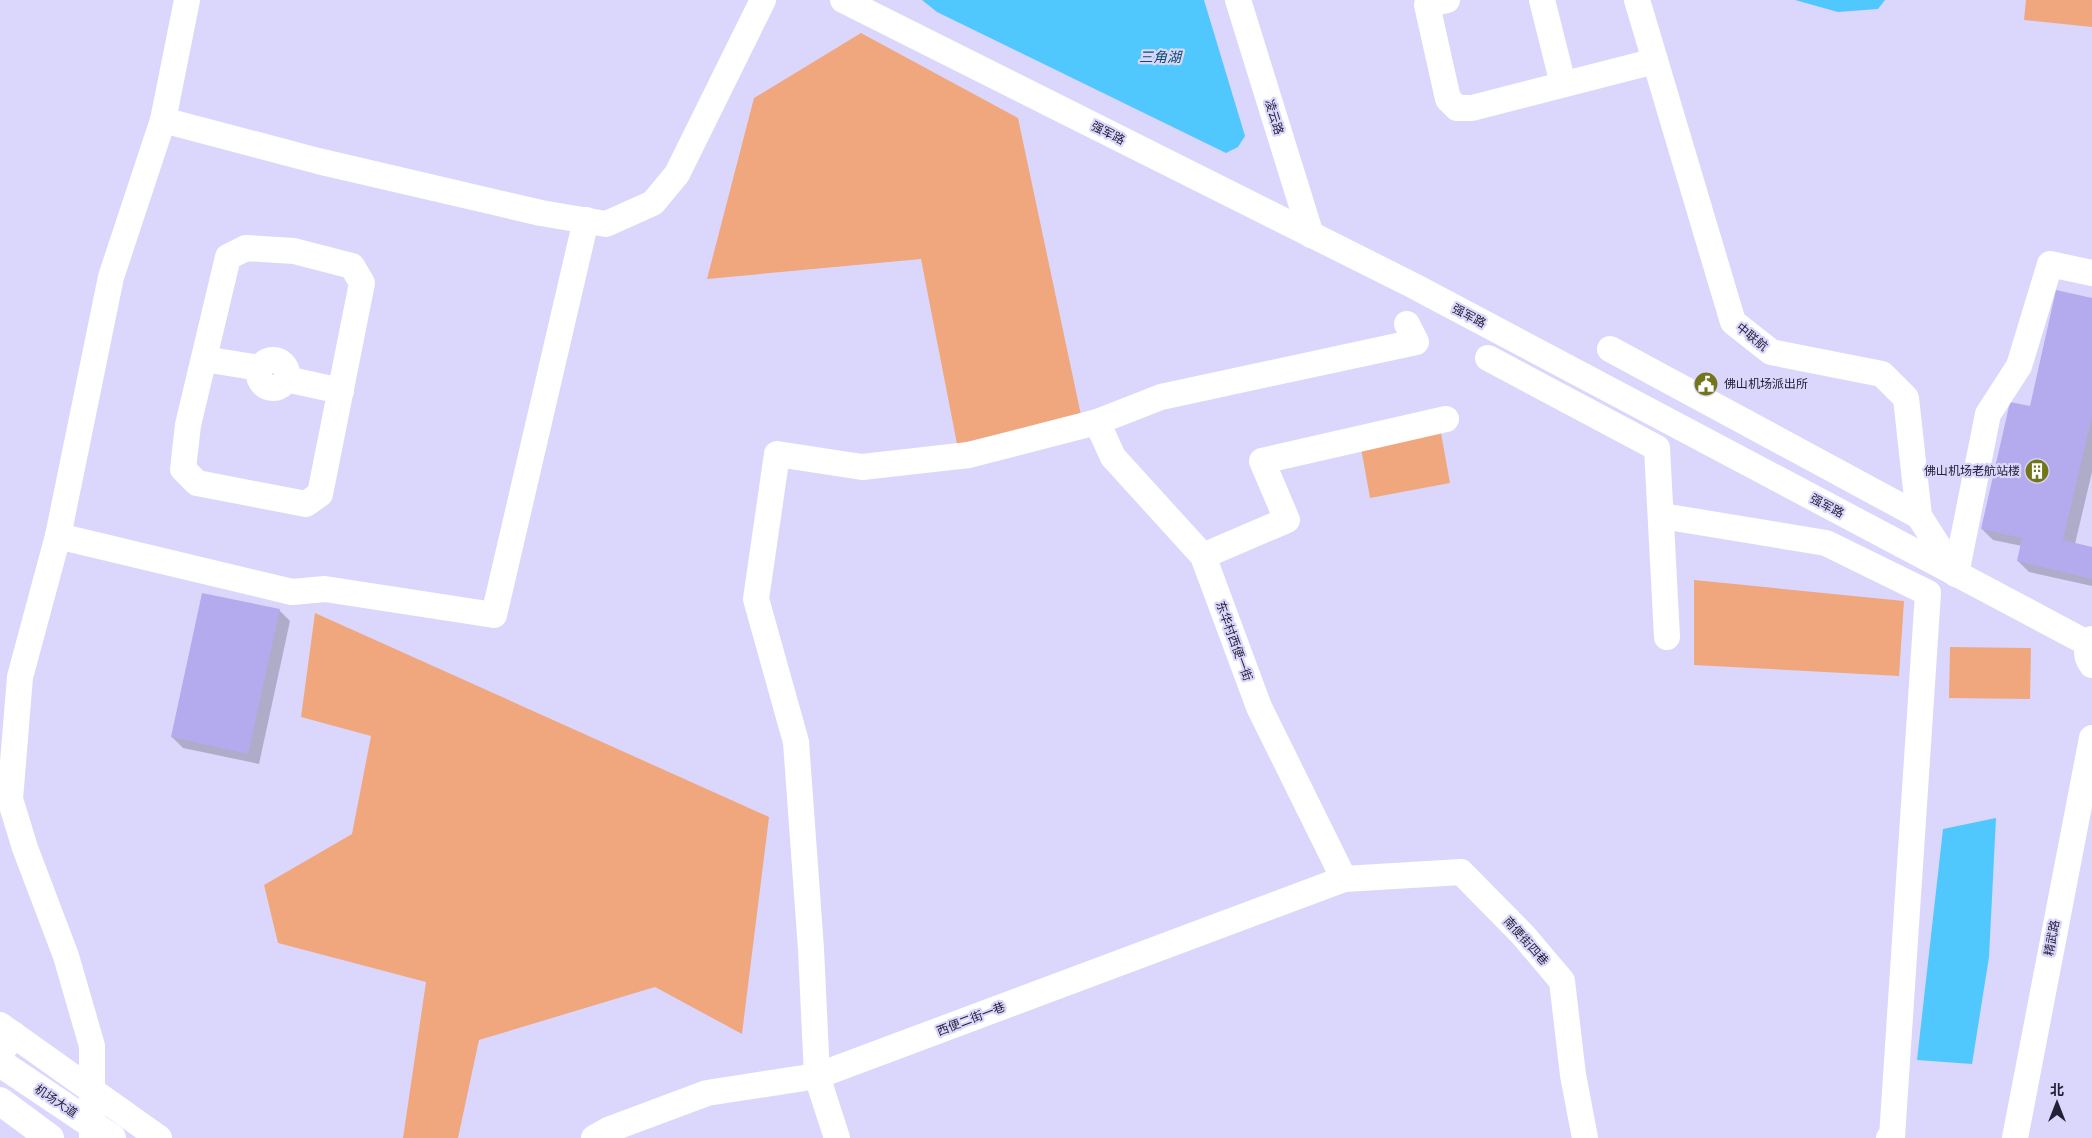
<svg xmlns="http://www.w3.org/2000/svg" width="2092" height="1138" font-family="Lato,'Noto Sans SC',sans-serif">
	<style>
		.green { fill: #f0a77e }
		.water { fill: #50c8fd }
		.shadow { fill: #0003 }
		.building { fill: #b4aaee }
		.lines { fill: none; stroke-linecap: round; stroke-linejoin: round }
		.minor { stroke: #fff; stroke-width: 26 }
		.major { stroke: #fff; stroke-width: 28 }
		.labels { text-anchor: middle; stroke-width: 4.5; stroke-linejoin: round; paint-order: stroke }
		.street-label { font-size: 12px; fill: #242037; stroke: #dbd7fc }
		.poi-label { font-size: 12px; fill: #242037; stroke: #dbd7fc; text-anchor: start }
		.water-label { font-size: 14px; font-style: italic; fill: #084e69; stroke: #dbd7fc }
	</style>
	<rect width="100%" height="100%" fill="#dbd7fc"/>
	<g class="green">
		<path d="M2026,0H2092V27L2024,20Z"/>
		<path d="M861,33L1018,118L1081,415L957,444L921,259L707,279L754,98Z"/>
		<path d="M1441,433L1450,483L1370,498L1361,448Z"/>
		<path d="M1694,580L1904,601L1899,676L1694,665Z"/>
		<path d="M315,613L769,817L742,1034L655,987L479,1040L458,1138H403L426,982L278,943L264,885L352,834L371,736L301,717Z"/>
		<path d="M1950,647L2031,648L2030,699L1949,698Z"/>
	</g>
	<g class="water">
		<path d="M922,0H1204L1245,136L1238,147L1226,153L937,12Z"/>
		<path d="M1795,0H1885L1878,9L1838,12Z"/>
		<path d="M1996,818L1989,957L1972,1064L1917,1060L1943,829Z"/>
	</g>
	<g class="shadow">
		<path d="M2092,299V472L2075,544L2092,548V586L2029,572L2018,561L2022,546L1993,540L1982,529L2030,408Z"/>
		<path d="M279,610L290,621L259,764L183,748L172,737Z"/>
	</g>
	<g class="building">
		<path d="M2056,290L2092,298V416L2063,540L2092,547V579L2017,561L2022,538L1981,529L2010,402L2030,406Z"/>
		<path d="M202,593L280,609L248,754L171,737Z"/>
	</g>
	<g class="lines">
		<g class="minor">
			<path d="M843,0L1414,286L2089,644"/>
			<path d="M1238,0L1311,235"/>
			<path d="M1447,0L1427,5L1448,99L1457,108H1472L1655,61"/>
			<path d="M1542,0L1563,84"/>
			<path d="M1637,0L1733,322L1771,352L1882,374L1906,398L1919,516L1956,574"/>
			<path d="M163,120L318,161L541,213L606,224L653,203L677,174L763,0"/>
			<path d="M246,248L294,251L352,266L362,283L320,494L306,504L197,483L183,469L188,425L228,257Z"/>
			<path d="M1610,349L1919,516"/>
			<path d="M1488,358L1657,448L1667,637"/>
			<path d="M204,359L260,368"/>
			<circle cx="273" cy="374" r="14"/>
			<path d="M286,379L341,391"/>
			<path d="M1097,422L1113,457L1203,556L1259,707L1344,879"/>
			<path d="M1662,516L1826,543L1928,593L1892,1137L1889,1138"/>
			<path d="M58,536L292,592L325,589L494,615L586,220"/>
			<path d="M1203,556L1287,520L1262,461L1446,419"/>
			<path d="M1956,574L1988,414L2019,366L2050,264L2092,273"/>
			<path d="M2092,639C2086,648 2085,656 2092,665"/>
			<path d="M0,1025L159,1138"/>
			<path d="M92,1138V1046L66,956L25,848L10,799L20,677L58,536L111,277L163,120L187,0"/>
			<path d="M594,1138L608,1130L707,1093L817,1076L1344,879L1461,872L1523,935L1562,981L1573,1075L1585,1138"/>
			<path d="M837,1138L817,1076L811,949L796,742L756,599L777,454L862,467L969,455L1097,422L1161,397L1416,342L1407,324"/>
			<path d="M2015,1138L2092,738"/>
		</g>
		<g class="major">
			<path d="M0,1052L13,1035"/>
			<path d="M0,1063L112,1138"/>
			<path d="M0,1101L50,1138"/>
		</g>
	</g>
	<defs>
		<symbol id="civic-disc" viewBox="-11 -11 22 22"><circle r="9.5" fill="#73751c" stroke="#dbd7fc"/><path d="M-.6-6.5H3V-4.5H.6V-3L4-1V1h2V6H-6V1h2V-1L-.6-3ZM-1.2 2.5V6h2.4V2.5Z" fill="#fff"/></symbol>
		<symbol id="building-disc" viewBox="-11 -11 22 22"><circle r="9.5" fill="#73751c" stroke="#dbd7fc"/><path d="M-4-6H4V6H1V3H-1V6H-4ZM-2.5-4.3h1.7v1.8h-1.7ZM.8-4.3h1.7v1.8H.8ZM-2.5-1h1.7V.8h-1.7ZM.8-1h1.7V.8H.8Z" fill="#fff"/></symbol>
	</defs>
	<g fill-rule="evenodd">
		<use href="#civic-disc" x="1692" y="370" width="28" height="28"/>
		<use href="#building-disc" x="2023" y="457" width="28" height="28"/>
	</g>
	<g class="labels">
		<g class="street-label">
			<text transform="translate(1274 117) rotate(73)" y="4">凌云路</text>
			<text transform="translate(1108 133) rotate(27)" y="4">强军路</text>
			<text transform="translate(1469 316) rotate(28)" y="4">强军路</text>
			<text transform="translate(1752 337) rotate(39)" y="4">中联航</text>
			<text transform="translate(1827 506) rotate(28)" y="4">强军路</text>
			<text transform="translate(1234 641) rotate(70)" y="4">东华村西便一街</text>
			<text transform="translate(2052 938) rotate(-79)" y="4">精武路</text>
			<text transform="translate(1526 941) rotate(48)" y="4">南便街四巷</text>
			<text transform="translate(971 1019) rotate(-21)" y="4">西便二街一巷</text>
			<text transform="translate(56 1101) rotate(34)" y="4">机场大道</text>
		</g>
		<g class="poi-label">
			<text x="1724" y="388">佛山机场派出所</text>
			<text x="2020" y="475" text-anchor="end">佛山机场老航站楼</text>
		</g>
		<g class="water-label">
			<text x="1160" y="62">三角湖</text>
		</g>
	</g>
	<g transform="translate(2057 1103)" stroke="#dbd7fc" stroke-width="4" paint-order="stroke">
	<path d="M0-4L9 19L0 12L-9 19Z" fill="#242037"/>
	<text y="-8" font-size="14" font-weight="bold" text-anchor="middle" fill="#242037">北</text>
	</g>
</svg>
